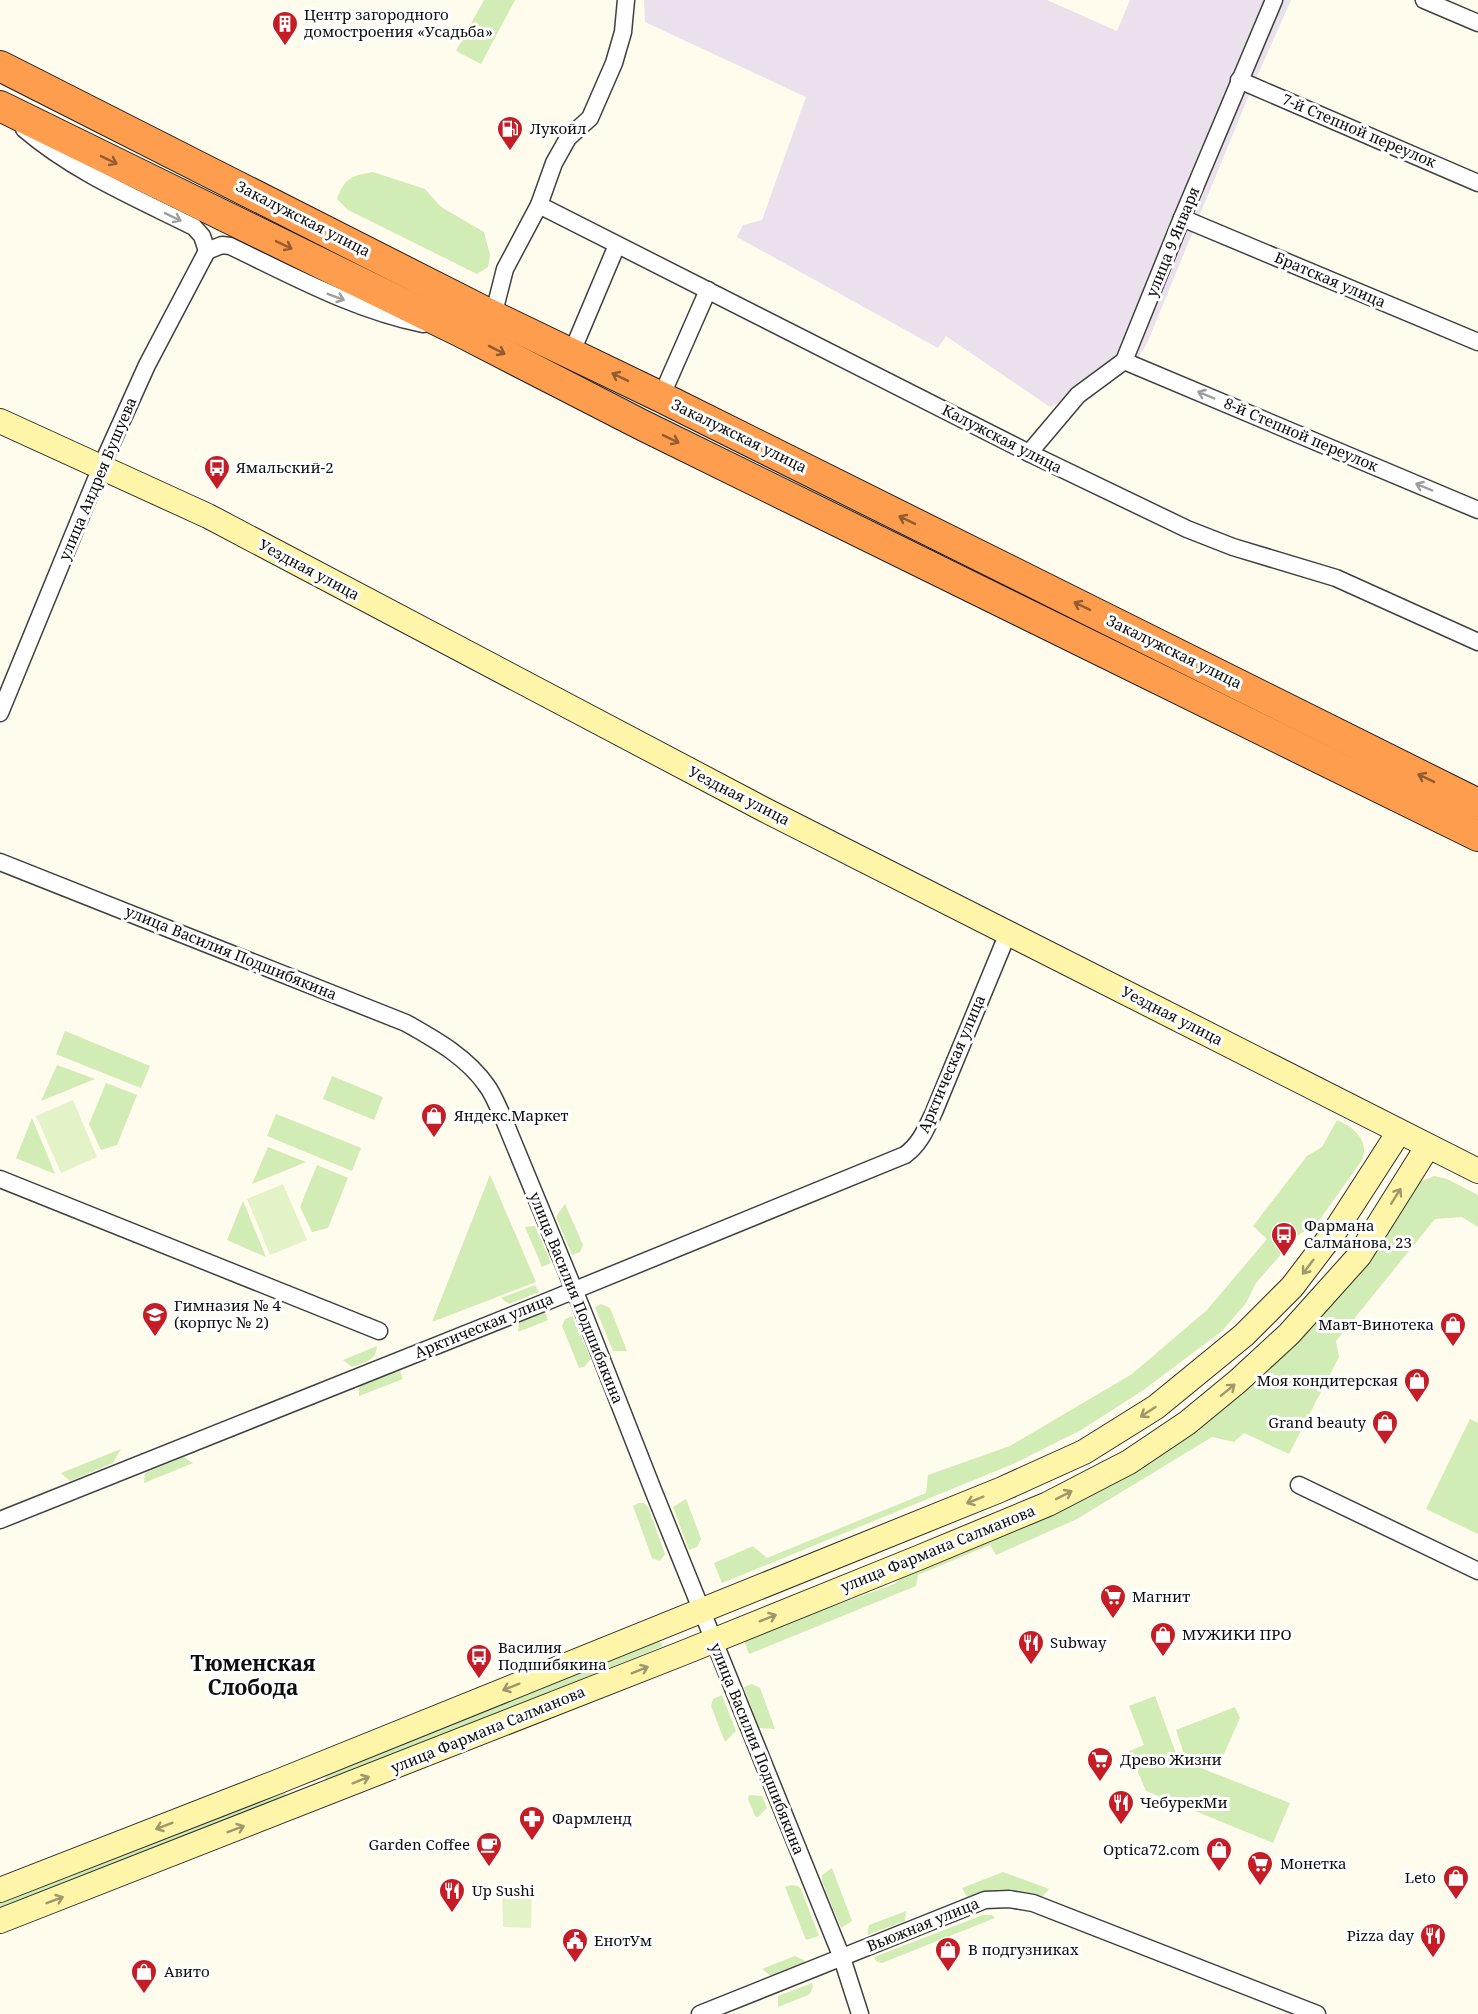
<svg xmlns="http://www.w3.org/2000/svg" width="1478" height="2014" font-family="'Noto Serif',serif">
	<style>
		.industrial { fill: #ebe1ed }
		.green { fill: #d1ecb4 }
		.pitch { fill: #e4f3c7 }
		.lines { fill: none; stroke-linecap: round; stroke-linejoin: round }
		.street-casing { stroke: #404040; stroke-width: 19 }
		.secondary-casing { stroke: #2f2f2f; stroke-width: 26 }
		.highway-casing { stroke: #1e1e1e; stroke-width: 32 }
		.street { stroke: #fff; stroke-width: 16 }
		.secondary { stroke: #fff5a8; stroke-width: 24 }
		.highway { stroke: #fe9d4d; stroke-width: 30 }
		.oneway { stroke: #925c30 }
		.oneway2 { stroke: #9e9e9e }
		.oneway3 { stroke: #9e986a }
		.labels { text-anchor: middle; stroke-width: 6; stroke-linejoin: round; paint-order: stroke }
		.poi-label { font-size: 15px; fill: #0d0d0d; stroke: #fff; text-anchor: start }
		.street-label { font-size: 15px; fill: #0d0d0d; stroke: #fff }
		.district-label { font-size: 21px; font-weight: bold; fill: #0d0d0d; stroke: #fff }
	</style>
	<rect width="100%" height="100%" fill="#fffbed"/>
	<path class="industrial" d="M644,0H1047L1117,31L1130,0H1291L1251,90L1148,341L1136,362L1050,407L946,336L938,348L737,237L743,225L762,220L806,97L645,22Z"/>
	<g class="green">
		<path d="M484,0H515L481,64L456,51Z"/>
		<path d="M373,172L425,189L441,207L484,232L490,255L488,267L477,274L348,210L337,199C345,177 352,176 373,172Z"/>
		<path d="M65,1031L150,1066L141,1088L56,1054Z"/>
		<path d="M57,1065L95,1079L41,1101Z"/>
		<path d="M332,1076L383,1097L374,1120L323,1099Z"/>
		<path d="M106,1083L137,1095L117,1145L101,1150L89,1124Z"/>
		<path d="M276,1114L361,1148L352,1171L267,1136Z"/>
		<path d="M32,1118L55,1174L16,1158Z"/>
		<path d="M1337,1120C1353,1127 1370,1140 1362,1160L1318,1222L1296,1237L1256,1283L1246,1303L1222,1331L1142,1391L1081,1430L1013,1464L722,1583L714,1563L753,1546L767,1558L926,1493L928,1475L1010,1446L1132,1374L1207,1310L1267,1239L1253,1226L1307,1156L1322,1147Z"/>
		<path d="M268,1147L306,1162L252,1184Z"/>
		<path d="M317,1165L348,1178L328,1228L312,1232L300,1207Z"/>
		<path d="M490,1175L536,1282L432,1322Z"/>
		<path d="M1434,1176L1447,1179L1478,1195V1227L1462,1217L1435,1219L1336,1341L1339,1357L1289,1454L1244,1433L1234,1442L1212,1437L1077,1519L996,1555L990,1545L918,1575L916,1586L749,1654L742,1635L801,1618L894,1584L918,1566L1178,1440L1417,1183Z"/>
		<path d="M243,1201L266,1257L227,1240Z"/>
		<path d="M565,1204L583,1245L580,1252L572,1255L556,1217Z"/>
		<path d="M535,1226L551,1263L542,1267L525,1227Z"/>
		<path d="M535,1285L539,1292L509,1304L501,1298Z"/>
		<path d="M601,1304L610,1308L627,1351H613L595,1307Z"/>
		<path d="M545,1312L548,1320L518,1332L519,1322Z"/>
		<path d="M572,1316L591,1359L584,1367L579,1368L562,1326L565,1319Z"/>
		<path d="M377,1346C376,1361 365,1362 352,1367L343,1360Z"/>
		<path d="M400,1371L403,1379L359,1396V1386Z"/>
		<path d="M1470,1419L1478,1423V1534L1426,1509Z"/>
		<path d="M121,1449L113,1463L70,1481L61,1473Z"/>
		<path d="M184,1457L193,1463L144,1483L145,1473Z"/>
		<path d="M686,1499L701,1539L697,1547L689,1550L673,1507Z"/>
		<path d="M639,1503H644L648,1507L665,1554L660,1561L652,1558L633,1506Z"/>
		<path d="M660,1640L663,1646L329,1781L325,1779L327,1774Z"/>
		<path d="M752,1684L760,1688L775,1729L759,1728L744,1687Z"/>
		<path d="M722,1695L736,1731L725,1742L711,1706L713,1699Z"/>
		<path d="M1155,1696L1178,1759L1290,1803L1273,1843L1146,1791L1129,1751L1144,1745L1129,1706Z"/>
		<path d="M1235,1707L1240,1718L1218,1767L1184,1754L1176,1730Z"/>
		<path d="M282,1792L286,1793L284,1797L0,1908V1902Z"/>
		<path d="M749,1795L762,1796L767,1808L758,1817L755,1816L748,1799Z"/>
		<path d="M832,1868L852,1921L841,1928L822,1881V1875Z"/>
		<path d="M1003,1872L1049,1889L1042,1897C1016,1887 993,1887 967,1897L962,1888Z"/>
		<path d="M791,1885L798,1886L801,1889L819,1936L806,1940L785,1887Z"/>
		<path d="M906,1911L905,1921L867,1935L869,1925Z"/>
		<path d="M983,1915H992L995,1918L882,1963L876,1961L874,1957Z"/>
		<path d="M795,1956L804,1960L805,1963L771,1976L762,1969Z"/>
		<path d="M812,1983L813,1986L810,1994L778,2007V1996Z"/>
	</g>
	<g class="pitch">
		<path d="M73,1100L97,1157L61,1173L36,1116Z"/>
		<path d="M283,1184L307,1240L270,1255L247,1199Z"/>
		<path d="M532,1890L531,1928L503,1927L502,1891Z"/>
	</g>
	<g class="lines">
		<defs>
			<g id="street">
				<path d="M1424,0L1478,23"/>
				<path d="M1239,80L1478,183"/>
				<path d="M24,129C74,172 136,198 194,227L202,236L207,251"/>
				<path d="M539,205L1029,453L1187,529L1233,547L1336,578L1478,642"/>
				<path d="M1182,218L1478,342"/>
				<path d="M207,251L222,245L230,246C293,276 354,310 423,324"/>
				<path d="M493,316L505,269L539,205L554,163L568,138L590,118L614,63L623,32L626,0"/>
				<path d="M571,354L617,245"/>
				<path d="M1124,361L1478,510"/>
				<path d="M661,397L708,290"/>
				<path d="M1029,453L1078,395L1124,361L1182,218L1274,0"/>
				<path d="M0,713L101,467L147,365L207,251"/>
				<path d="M0,862L406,1023C436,1040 467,1057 487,1086C493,1094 497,1105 502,1115L582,1309L653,1490L842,1958L860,2014"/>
				<path d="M0,1179L379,1331"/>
				<path d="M1299,1485L1478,1571"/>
				<path d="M0,1520L548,1301L905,1155C920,1144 926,1129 934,1112L1008,933"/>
				<path d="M700,2014L985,1900L1009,1899L1033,1903L1317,2014"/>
			</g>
			<g id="secondary">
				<path d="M0,421L208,516L763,809L1478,1171"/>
				<path d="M0,1890L277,1782L1000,1490L1084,1452L1156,1407L1244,1335L1292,1287L1337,1228L1399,1132"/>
				<path d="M0,1921L683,1653L918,1558L1048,1504L1129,1462L1187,1423L1238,1381L1289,1334L1359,1256L1428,1146"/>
			</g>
			<g id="highway">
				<path d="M0,66L493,316L661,397L1478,804"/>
				<path d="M0,106L461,332L642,425L1478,836"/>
			</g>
		</defs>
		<use href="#street" class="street-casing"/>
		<use href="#secondary" class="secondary-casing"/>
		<use href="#highway" class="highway-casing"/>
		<use href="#street" class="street"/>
		<use href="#secondary" class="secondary"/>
		<use href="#highway" class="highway"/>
	</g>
	<defs><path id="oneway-shaft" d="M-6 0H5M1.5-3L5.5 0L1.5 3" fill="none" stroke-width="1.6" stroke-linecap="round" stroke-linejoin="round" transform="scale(1.5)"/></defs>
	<g class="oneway">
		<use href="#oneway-shaft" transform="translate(109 160) rotate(26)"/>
		<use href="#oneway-shaft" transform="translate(284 245) rotate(26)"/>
		<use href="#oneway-shaft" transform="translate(497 350) rotate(27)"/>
		<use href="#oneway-shaft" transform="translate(620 377) rotate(-154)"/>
		<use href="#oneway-shaft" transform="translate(671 439) rotate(26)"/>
		<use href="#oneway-shaft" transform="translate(907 520) rotate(-154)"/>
		<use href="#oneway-shaft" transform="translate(1082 606) rotate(-154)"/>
		<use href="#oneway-shaft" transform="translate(1426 778) rotate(-154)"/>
	</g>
	<g class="oneway2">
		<use href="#oneway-shaft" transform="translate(173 217) rotate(26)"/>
		<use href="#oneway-shaft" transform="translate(336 297) rotate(21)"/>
		<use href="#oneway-shaft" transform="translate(1206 395) rotate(-157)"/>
		<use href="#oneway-shaft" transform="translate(1424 487) rotate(-157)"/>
	</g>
	<g class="oneway3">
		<use href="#oneway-shaft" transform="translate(1396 1196) rotate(-58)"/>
		<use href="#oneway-shaft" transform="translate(1308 1267) rotate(127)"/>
		<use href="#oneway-shaft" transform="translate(1228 1390) rotate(-39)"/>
		<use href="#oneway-shaft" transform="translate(1148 1412) rotate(147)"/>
		<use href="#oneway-shaft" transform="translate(1064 1495) rotate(-27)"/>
		<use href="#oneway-shaft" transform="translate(975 1500) rotate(158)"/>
		<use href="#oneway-shaft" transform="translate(768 1618) rotate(-22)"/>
		<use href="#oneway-shaft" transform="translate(640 1670) rotate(-22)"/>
		<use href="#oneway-shaft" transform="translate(511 1687) rotate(158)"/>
		<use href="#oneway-shaft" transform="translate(361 1780) rotate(-22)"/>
		<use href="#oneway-shaft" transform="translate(164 1826) rotate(159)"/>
		<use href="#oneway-shaft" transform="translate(236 1829) rotate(-21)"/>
		<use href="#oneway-shaft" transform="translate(55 1900) rotate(-21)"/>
	</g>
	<defs>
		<symbol id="building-pin" viewBox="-11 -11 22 30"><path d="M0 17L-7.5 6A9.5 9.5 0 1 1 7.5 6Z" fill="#c61c25" stroke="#fff"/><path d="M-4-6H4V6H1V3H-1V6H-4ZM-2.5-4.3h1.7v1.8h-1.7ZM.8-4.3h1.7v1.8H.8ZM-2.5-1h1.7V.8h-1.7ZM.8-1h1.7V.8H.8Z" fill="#fff"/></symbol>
		<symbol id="fuel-pin" viewBox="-11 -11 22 30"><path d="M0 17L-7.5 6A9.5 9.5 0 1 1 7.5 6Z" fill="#c61c25" stroke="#fff"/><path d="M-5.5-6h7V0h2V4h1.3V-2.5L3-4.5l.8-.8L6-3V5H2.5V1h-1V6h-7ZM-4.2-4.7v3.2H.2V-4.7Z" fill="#fff"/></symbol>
		<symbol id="bus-pin" viewBox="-11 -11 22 30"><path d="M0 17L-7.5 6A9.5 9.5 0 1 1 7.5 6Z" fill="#c61c25" stroke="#fff"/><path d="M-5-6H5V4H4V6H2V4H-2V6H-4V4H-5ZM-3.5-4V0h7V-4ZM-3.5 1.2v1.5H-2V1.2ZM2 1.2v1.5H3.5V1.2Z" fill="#fff"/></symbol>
		<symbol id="shop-pin" viewBox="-11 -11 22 30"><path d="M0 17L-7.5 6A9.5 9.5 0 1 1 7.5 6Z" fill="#c61c25" stroke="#fff"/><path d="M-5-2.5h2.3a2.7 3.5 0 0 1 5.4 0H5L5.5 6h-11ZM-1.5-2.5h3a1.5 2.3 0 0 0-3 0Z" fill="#fff"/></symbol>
		<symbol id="school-pin" viewBox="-11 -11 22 30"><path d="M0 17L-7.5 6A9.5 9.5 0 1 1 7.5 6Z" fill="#c61c25" stroke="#fff"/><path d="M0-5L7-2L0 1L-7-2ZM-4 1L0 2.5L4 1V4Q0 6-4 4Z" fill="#fff"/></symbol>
		<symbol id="supermarket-pin" viewBox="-11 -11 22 30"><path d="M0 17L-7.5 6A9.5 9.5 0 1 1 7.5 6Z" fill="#c61c25" stroke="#fff"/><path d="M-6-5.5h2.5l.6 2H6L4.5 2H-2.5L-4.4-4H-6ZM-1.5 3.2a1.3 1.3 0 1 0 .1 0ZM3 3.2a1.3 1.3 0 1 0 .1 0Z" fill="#fff"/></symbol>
		<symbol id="restaurant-pin" viewBox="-11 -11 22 30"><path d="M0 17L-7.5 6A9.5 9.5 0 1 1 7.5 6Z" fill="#c61c25" stroke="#fff"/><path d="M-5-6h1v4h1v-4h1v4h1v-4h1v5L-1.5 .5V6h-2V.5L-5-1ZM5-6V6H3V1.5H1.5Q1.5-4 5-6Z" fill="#fff"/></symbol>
		<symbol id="pharmacy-pin" viewBox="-11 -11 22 30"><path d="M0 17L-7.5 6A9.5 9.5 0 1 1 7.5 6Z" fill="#c61c25" stroke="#fff"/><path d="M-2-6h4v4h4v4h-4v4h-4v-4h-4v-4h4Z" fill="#fff"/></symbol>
		<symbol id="cafe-pin" viewBox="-11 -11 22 30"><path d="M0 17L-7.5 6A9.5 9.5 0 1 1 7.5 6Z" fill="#c61c25" stroke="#fff"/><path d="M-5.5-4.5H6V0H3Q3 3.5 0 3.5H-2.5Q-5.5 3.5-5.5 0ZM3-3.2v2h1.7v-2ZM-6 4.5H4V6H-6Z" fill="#fff"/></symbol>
		<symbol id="civic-pin" viewBox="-11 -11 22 30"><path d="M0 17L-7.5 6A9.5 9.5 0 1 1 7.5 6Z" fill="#c61c25" stroke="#fff"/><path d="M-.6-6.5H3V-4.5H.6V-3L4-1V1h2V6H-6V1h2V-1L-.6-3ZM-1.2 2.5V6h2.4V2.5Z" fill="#fff"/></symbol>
	</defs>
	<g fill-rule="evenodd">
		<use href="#building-pin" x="270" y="9" width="30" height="40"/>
		<use href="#fuel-pin" x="495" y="114" width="30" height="40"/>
		<use href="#bus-pin" x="202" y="453" width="30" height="40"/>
		<use href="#shop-pin" x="419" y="1101" width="30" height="40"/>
		<use href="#bus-pin" x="1269" y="1220" width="30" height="40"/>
		<use href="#school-pin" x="140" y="1300" width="30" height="40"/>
		<use href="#shop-pin" x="1438" y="1310" width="30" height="40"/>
		<use href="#shop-pin" x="1402" y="1366" width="30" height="40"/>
		<use href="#shop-pin" x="1370" y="1408" width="30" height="40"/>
		<use href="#supermarket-pin" x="1098" y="1582" width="30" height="40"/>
		<use href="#shop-pin" x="1148" y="1620" width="30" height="40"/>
		<use href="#restaurant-pin" x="1016" y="1628" width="30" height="40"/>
		<use href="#bus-pin" x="464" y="1642" width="30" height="40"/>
		<use href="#supermarket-pin" x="1085" y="1745" width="30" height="40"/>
		<use href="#restaurant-pin" x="1106" y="1788" width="30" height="40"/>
		<use href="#pharmacy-pin" x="517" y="1804" width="30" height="40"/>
		<use href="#cafe-pin" x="474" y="1830" width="30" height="40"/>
		<use href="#shop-pin" x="1204" y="1835" width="30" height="40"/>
		<use href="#supermarket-pin" x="1245" y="1849" width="30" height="40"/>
		<use href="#shop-pin" x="1441" y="1863" width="30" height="40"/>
		<use href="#restaurant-pin" x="437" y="1876" width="30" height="40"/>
		<use href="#restaurant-pin" x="1418" y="1921" width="30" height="40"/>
		<use href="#civic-pin" x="560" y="1926" width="30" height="40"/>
		<use href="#shop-pin" x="933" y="1935" width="30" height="40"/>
		<use href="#shop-pin" x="129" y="1957" width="30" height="40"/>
	</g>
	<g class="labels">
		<g class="poi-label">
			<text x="304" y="20">Центр загородного<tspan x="304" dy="17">домостроения «Усадьба»</tspan></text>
			<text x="530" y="134">Лукойл</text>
			<text x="236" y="473">Ямальский-2</text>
			<text x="454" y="1121">Яндекс.Маркет</text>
			<text x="1304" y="1231">Фармана<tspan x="1304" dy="17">Салманова, 23</tspan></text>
			<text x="174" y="1311">Гимназия № 4<tspan x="174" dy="17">(корпус № 2)</tspan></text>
			<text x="1434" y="1330" text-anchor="end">Мавт-Винотека</text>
			<text x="1398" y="1386" text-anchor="end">Моя кондитерская</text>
			<text x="1366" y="1428" text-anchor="end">Grand beauty</text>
			<text x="1132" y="1602">Магнит</text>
			<text x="1182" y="1640">МУЖИКИ ПРО</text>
			<text x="1050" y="1648">Subway</text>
			<text x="498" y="1653">Василия<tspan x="498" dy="17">Подшибякина</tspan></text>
			<text x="1120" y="1765">Древо Жизни</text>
			<text x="1140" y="1808">ЧебурекМи</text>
			<text x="552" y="1824">Фармленд</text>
			<text x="470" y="1850" text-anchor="end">Garden Coffee</text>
			<text x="1200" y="1855" text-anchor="end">Optica72.com</text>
			<text x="1280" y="1869">Монетка</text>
			<text x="1436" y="1883" text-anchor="end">Leto</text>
			<text x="472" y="1896">Up Sushi</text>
			<text x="1414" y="1941" text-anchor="end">Pizza day</text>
			<text x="594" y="1946">ЕнотУм</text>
			<text x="968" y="1955">В подгузниках</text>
			<text x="164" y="1977">Авито</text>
		</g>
		<g class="street-label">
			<text transform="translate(1359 131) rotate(23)" y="5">7-й Степной переулок</text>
			<text transform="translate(303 219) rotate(27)" y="5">Закалужская улица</text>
			<text transform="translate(1173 242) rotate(-68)" y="5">улица 9 Января</text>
			<text transform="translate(1330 280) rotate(23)" y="5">Братская улица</text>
			<text transform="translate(1301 435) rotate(23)" y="5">8-й Степной переулок</text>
			<text transform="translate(739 436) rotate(26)" y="5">Закалужская улица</text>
			<text transform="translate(1002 439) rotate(27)" y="5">Калужская улица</text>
			<text transform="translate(98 479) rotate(-67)" y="5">улица Андрея Бушуева</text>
			<text transform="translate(309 570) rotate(28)" y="5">Уездная улица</text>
			<text transform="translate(1174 652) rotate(26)" y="5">Закалужская улица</text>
			<text transform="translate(739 796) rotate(27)" y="5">Уездная улица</text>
			<text transform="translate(231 953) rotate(22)" y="5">улица Василия Подшибякина</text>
			<text transform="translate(1172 1016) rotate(27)" y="5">Уездная улица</text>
			<text transform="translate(952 1064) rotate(-67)" y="5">Арктическая улица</text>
			<text transform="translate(576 1298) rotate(68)" y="5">улица Василия Подшибякина</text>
			<text transform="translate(484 1326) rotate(-22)" y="5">Арктическая улица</text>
			<text transform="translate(938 1549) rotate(-22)" y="5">улица Фармана Салманова</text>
			<text transform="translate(488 1730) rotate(-22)" y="5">улица Фармана Салманова</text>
			<text transform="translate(757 1749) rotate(68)" y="5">улица Василия Подшибякина</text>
			<text transform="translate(923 1925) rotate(-22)" y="5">Вьюжная улица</text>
		</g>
		<g class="district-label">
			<text x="253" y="1671">Тюменская<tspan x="253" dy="24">Слобода</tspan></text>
		</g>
	</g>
</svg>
